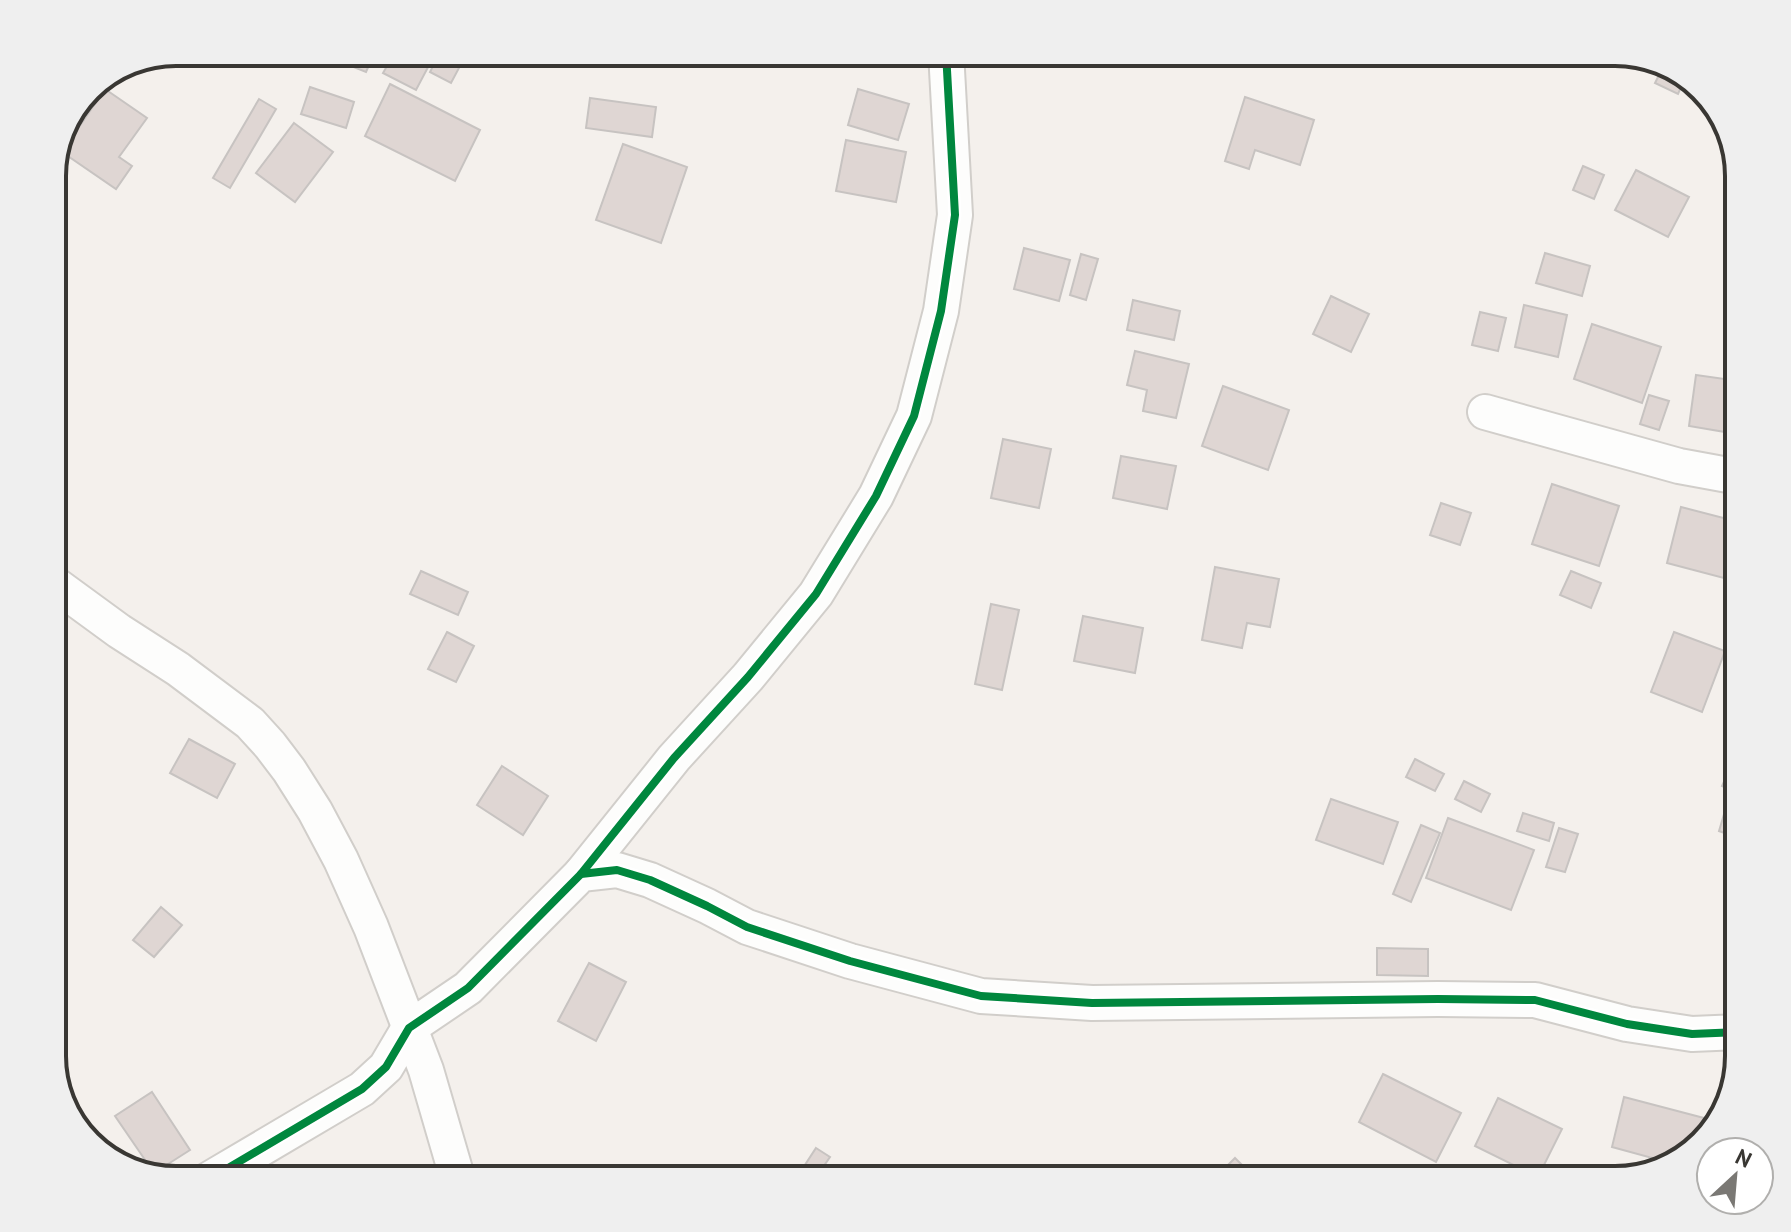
<svg xmlns="http://www.w3.org/2000/svg" width="1791" height="1232" font-family="'PT Sans',sans-serif">
	<style>
		.building { fill: #dfd6d3; stroke: #c7c3c1; stroke-width: 2 }
		.lines { fill: none; stroke-linecap: round; stroke-linejoin: round }
		.street-casing { stroke: #d1ceca; stroke-width: 38 }
		.street { stroke: #fdfdfc; stroke-width: 34 }
		.cycleway-casing { stroke: #fff; stroke-width: 13 }
		.cycleway { stroke: #00873e; stroke-width: 8 }
		.rim { fill: none; stroke: #393733; stroke-width: 4 }
	</style>
	<rect width="100%" height="100%" fill="#f4f0ec"/>
	<g class="building">
		<path d="M346,52H375L366,72L341,62Z"/>
		<path d="M395,52H436L416,90L383,73Z"/>
		<path d="M1508,52H1583L1582,61L1508,55Z"/>
		<path d="M438,56L460,66L451,83L430,72Z"/>
		<path d="M1663,67L1686,76L1678,94L1655,83Z"/>
		<path d="M390,84L480,130L455,181L365,136Z"/>
		<path d="M310,87L354,102L346,128L301,114Z"/>
		<path d="M105,89L147,118L119,157L132,166L116,189L62,152Z"/>
		<path d="M858,89L909,104L898,140L848,125Z"/>
		<path d="M1245,97L1314,120L1300,165L1255,150L1249,169L1225,161Z"/>
		<path d="M590,98L656,107L652,137L586,128Z"/>
		<path d="M259,99L276,109L230,188L213,178Z"/>
		<path d="M294,123L333,152L295,202L256,173Z"/>
		<path d="M846,140L906,152L896,202L836,191Z"/>
		<path d="M623,144L687,167L661,243L596,220Z"/>
		<path d="M1583,166L1604,175L1594,199L1573,190Z"/>
		<path d="M1636,170L1689,197L1668,237L1615,210Z"/>
		<path d="M1024,248L1070,260L1059,301L1014,289Z"/>
		<path d="M1545,253L1590,266L1582,296L1536,283Z"/>
		<path d="M1081,254L1098,259L1086,300L1070,295Z"/>
		<path d="M1331,296L1369,314L1351,352L1313,334Z"/>
		<path d="M1133,300L1180,311L1174,340L1127,330Z"/>
		<path d="M1524,305L1567,315L1558,357L1515,347Z"/>
		<path d="M1480,312L1506,318L1498,351L1472,345Z"/>
		<path d="M1592,324L1661,347L1642,403L1574,379Z"/>
		<path d="M1135,351L1189,364L1176,418L1143,411L1147,390L1127,385Z"/>
		<path d="M1696,375L1732,380L1725,432L1689,426Z"/>
		<path d="M1223,386L1289,410L1268,470L1202,446Z"/>
		<path d="M1649,395L1669,401L1659,430L1640,424Z"/>
		<path d="M1003,439L1051,449L1039,508L991,498Z"/>
		<path d="M1121,456L1176,466L1167,509L1113,498Z"/>
		<path d="M1552,484L1619,506L1599,566L1532,544Z"/>
		<path d="M1441,503L1471,513L1460,545L1430,535Z"/>
		<path d="M1681,507L1739,522V582L1667,563Z"/>
		<path d="M1215,567L1279,579L1270,627L1247,623L1242,648L1202,640Z"/>
		<path d="M421,571L468,592L458,615L410,594Z"/>
		<path d="M1571,571L1601,583L1591,608L1560,595Z"/>
		<path d="M991,604L1019,610L1002,690L975,684Z"/>
		<path d="M1083,616L1143,628L1135,673L1074,661Z"/>
		<path d="M447,632L474,646L456,682L428,669Z"/>
		<path d="M1674,632L1725,651L1702,712L1651,692Z"/>
		<path d="M189,739L235,764L217,798L170,773Z"/>
		<path d="M1736,755L1739,756V794L1722,786Z"/>
		<path d="M1415,759L1444,774L1435,791L1406,777Z"/>
		<path d="M502,766L548,796L523,835L477,805Z"/>
		<path d="M1464,781L1490,794L1481,812L1455,799Z"/>
		<path d="M1331,799L1398,822L1383,864L1316,840Z"/>
		<path d="M1727,804L1739,808V838L1719,831Z"/>
		<path d="M1523,813L1554,823L1549,841L1517,831Z"/>
		<path d="M1448,818L1534,850L1511,910L1426,878Z"/>
		<path d="M1421,825L1440,833L1411,902L1393,894Z"/>
		<path d="M1559,828L1578,834L1565,872L1546,867Z"/>
		<path d="M161,907L182,925L154,957L133,940Z"/>
		<path d="M1377,948L1428,949V976L1377,975Z"/>
		<path d="M589,963L626,982L596,1041L558,1021Z"/>
		<path d="M1383,1074L1461,1113L1436,1162L1359,1122Z"/>
		<path d="M152,1092L190,1150L154,1173L115,1116Z"/>
		<path d="M1624,1097L1704,1118L1697,1144L1674,1164L1612,1147Z"/>
		<path d="M1498,1098L1562,1129L1538,1177L1475,1146Z"/>
		<path d="M816,1148L830,1157L814,1180L801,1171Z"/>
		<path d="M1235,1158L1257,1180H1213Z"/>
	</g>
	<g class="lines">
		<defs>
			<g id="street">
				<path d="M1485,412L1679,466L1739,477"/>
				<path d="M52,582L119,631L178,669L250,723L270,745L289,770L315,811L341,860L371,927L426,1070L458,1180"/>
				<path d="M581,874L674,758L748,677L816,594L876,496L914,416L941,311L955,215L946,52"/>
				<path d="M208,1180L362,1089L386,1067L409,1028L468,988L581,874L617,870L650,880L707,906L747,927L850,961L981,996L1092,1003L1438,999L1535,1000L1627,1024L1692,1034L1739,1032"/>
			</g>
		</defs>
		<use href="#street" class="street-casing"/>
		<use href="#street" class="street"/>
		<defs>
			<g id="cycleway">
				<path d="M581,874L674,758L748,677L816,594L876,496L914,416L941,311L955,215L946,52"/>
				<path d="M208,1180L362,1089L386,1067L409,1028L468,988L581,874L617,870L650,880L707,906L747,927L850,961L981,996L1092,1003L1438,999L1535,1000L1627,1024L1692,1034L1739,1032"/>
			</g>
		</defs>
		<use href="#cycleway" class="cycleway-casing"/>
		<use href="#cycleway" class="cycleway"/>
	</g>
	<path d="M0 0H1791V1232H0ZM176 66H1615A110 110 0 0 1 1725 176V1056A110 110 0 0 1 1615 1166H176A110 110 0 0 1 66 1056V176A110 110 0 0 1 176 66Z" fill="#efefef" fill-rule="evenodd"/>
	<path class="rim" d="M176 66H1615A110 110 0 0 1 1725 176V1056A110 110 0 0 1 1615 1166H176A110 110 0 0 1 66 1056V176A110 110 0 0 1 176 66Z"/>
	<g transform="translate(1735 1176) rotate(26)"><circle r="38" fill="#ffffff" stroke="#b0afad" stroke-width="2"/>
	<path d="M0-6L14 30L0 20L-14 30Z" fill="#7a7874"/>
	<text y="-12" font-size="22" font-weight="bold" text-anchor="middle" fill="#393733">N</text>
	</g>
</svg>
